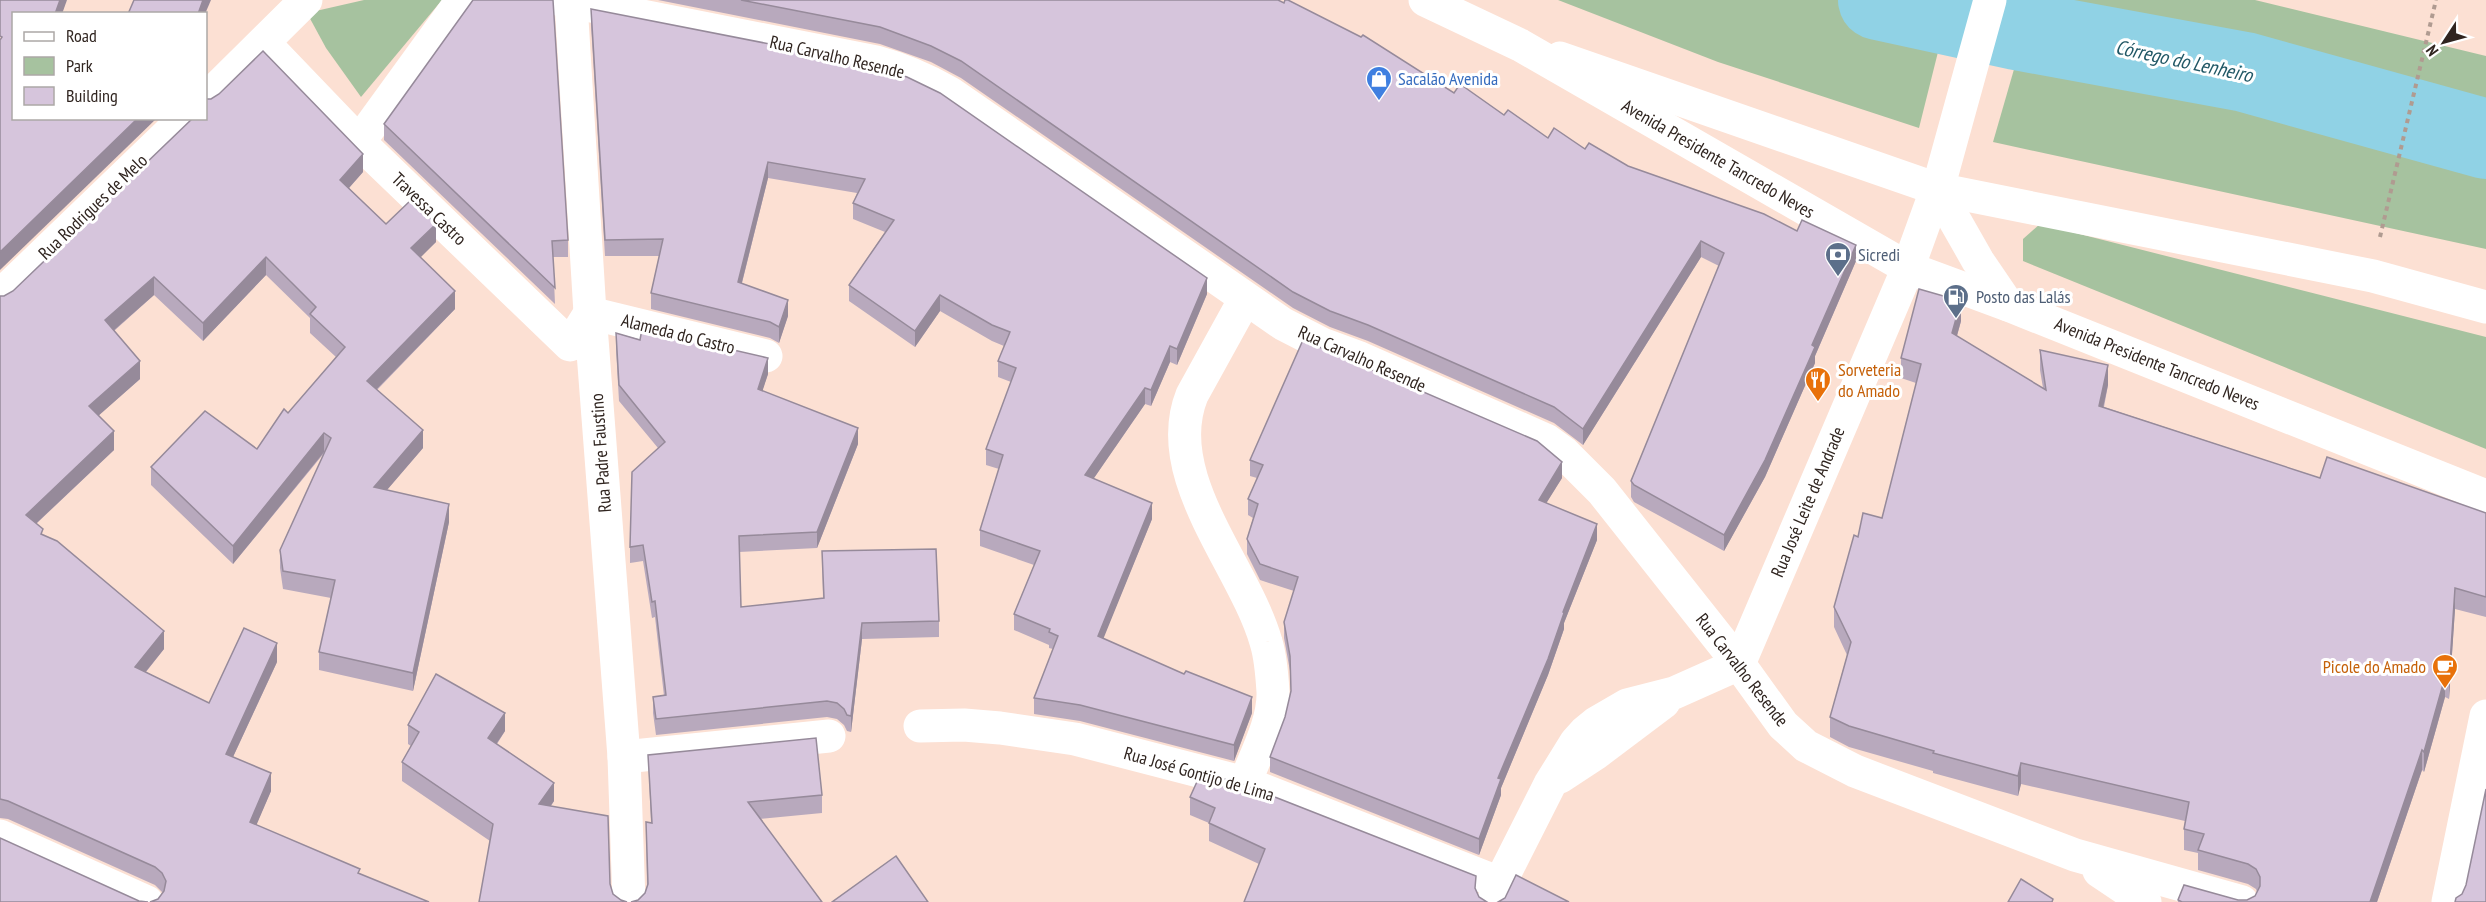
<svg xmlns="http://www.w3.org/2000/svg" width="2486" height="902" font-family="'PT Sans Narrow',sans-serif">
	<style>
		.green { fill: #a6c29f }
		.lines { fill: none; stroke-linecap: round; stroke-linejoin: round }
		.river { stroke: #90d2e5; stroke-width: 80 }
		.path { stroke: #b09b91; stroke-width: 4; stroke-dasharray: 4.5 4.5; stroke-linecap: butt }
		.minor { stroke: #fff; stroke-width: 33 }
		.major { stroke: #fff; stroke-width: 33 }
		.highway { stroke: #fff; stroke-width: 33 }
		.wall { fill: #b8a9bd }
		.shaded-wall { fill: #968a9a }
		.building { fill: #d6c5dc; stroke: #968a9a; stroke-width: 1.5 }
		.labels { text-anchor: middle; stroke-width: 6; stroke-linejoin: round; paint-order: stroke }
		.street-label { font-size: 18px; fill: #302520; stroke: #fff }
		.shop-label { font-size: 18px; fill: #366cbe; stroke: #fff; text-anchor: start }
		.service-label { font-size: 18px; fill: #4e5e75; stroke: #fff; text-anchor: start }
		.food-label { font-size: 18px; fill: #c56008; stroke: #fff; text-anchor: start }
		.water-label { font-size: 20px; font-style: italic; fill: #205765; stroke: #fff }
	</style>
	<rect width="100%" height="100%" fill="#fce0d3"/>
	<g class="green">
		<path d="M364,0H442L361,97L326,48L307,13Z"/>
		<path d="M1558,0H1951L1919,128L1718,62Z"/>
		<path d="M2034,0H2255L2486,56V249L1993,142Z"/>
		<path d="M2040,224L2486,337V449L2023,261V239Z"/>
	</g>
	<g class="lines">
		<path class="river" d="M1878,0L2016,30L2245,72L2486,139"/>
		<path class="path" d="M2380,237L2436,0"/>
		<g class="minor">
			<path d="M561,0L876,62C902,69 927,80 950,93L1283,324L1322,344L1360,358L1546,440L1564,453L1602,491L1739,664L1783,725L1806,746L1855,771L2075,855L2242,902"/>
			<path d="M571,3L590,313L624,757L629,902"/>
			<path d="M264,43L359,142L570,345L590,313L766,356"/>
			<path d="M206,99L306,0"/>
			<path d="M359,142L462,0"/>
			<path d="M0,296L185,118"/>
			<path d="M1739,664L1908,268L1942,174L1990,0"/>
			<path d="M920,726L964,725L1000,728L1075,739L1245,783L1500,883"/>
			<path d="M624,757L829,736"/>
			<path d="M1560,777L1595,754L1664,702"/>
			<path d="M1245,783C1255,756 1274,722 1273,692C1272,676 1271,658 1266,642C1244,565 1159,477 1192,395L1245,299"/>
			<path d="M0,836L147,902"/>
			<path d="M2099,871L2145,902"/>
			<path d="M1493,902L1500,883L1550,784L1576,742L1585,732L1596,723L1627,705L1674,693L1739,664"/>
			<path d="M2448,902L2486,716"/>
		</g>
		<path class="major" d="M1560,58L1937,189L2373,276L2486,307"/>
		<g class="highway">
			<path d="M1425,0L1520,45L1908,268L2008,305L2486,496"/>
			<path d="M1937,189L1978,261L2008,305"/>
		</g>
	</g>
	<g class="wall">
		<path d="M658,0H1278L1454,93L1504,115L1548,138L1585,149L1628,166L1856,261L1815,356V363L1765,477L1724,551L1634,502L1631,497V481L1719,266L1701,257L1583,445L1554,423L1368,341L1330,327L1293,308L961,78L931,62L880,44Z"/>
		<path d="M591,9L1207,294L1177,365L1170,362L1151,406L1145,404L1094,478L1152,519L1103,638L1252,713L1234,761L1080,721L1034,714V698L1053,649L1049,648V645L1014,630V614L1034,565L980,546V530L999,469L986,465V449L1011,382L998,377V361L1004,346L992,341L940,311L915,347L849,301V285L885,232L853,219V203L857,193L768,178L742,283L788,316L779,343L770,338L651,309V293L659,256H605L591,25Z"/>
		<path d="M384,124L568,240V257H553L555,304L384,140Z"/>
		<path d="M363,172L349,188L386,224L436,242L420,257L455,309L377,390L423,448L387,490L449,522L413,691L319,670V652L331,598L283,589L280,568V550L325,452L233,564L151,485V467L257,449L336,357L310,333V318L266,275L203,341L154,295L114,331L140,379L98,416L114,450L36,524L43,535L164,649L146,672L209,703L277,662L233,757L271,791L256,825L360,874L158,899L163,893L155,885L8,819L0,818V296H4Z"/>
		<path d="M1961,321L1957,336L2043,388L2040,370V350L2108,385L2104,407L2320,478L2486,513V617L2455,609L2449,699L2445,697L2424,772L2422,770L2377,902H2178V900H2247L2255,896L2257,892L2256,889L2248,884L2198,870V853L2184,850V829L2185,821L2021,784L2018,796L1933,773V771L1849,747L1830,737V717L1847,655L1834,627V607L1858,537L1882,518L1916,383L1901,378V358Z"/>
		<path d="M616,333L768,374L762,391L858,444L817,548L739,552L741,607L823,599L822,551L939,621V637L862,639L851,732L847,731L844,725L837,719L827,717L656,735L653,713V697L664,696L655,617L652,618L643,561L630,563V547L658,448L619,401L616,349Z"/>
		<path d="M1250,460L1562,478L1546,503L1597,540L1564,623V629L1548,675L1501,788V795L1479,855L1270,772V757L1285,717L1291,692L1290,671L1284,638V622L1294,591L1260,580L1247,554V539L1253,518L1248,515V499L1257,478L1250,476Z"/>
		<path d="M408,725L505,731L497,744L554,801L551,806L610,884L613,894L621,900L479,902L490,841L402,781V762L411,746L408,744Z"/>
		<path d="M648,755L822,795V813L760,819L638,900L645,893L647,886L646,822L651,823Z"/>
		<path d="M1190,797L1476,891L1479,897L1259,864L1209,841V823L1190,815Z"/>
	</g>
	<g class="shaded-wall">
		<path d="M60,0H67L62,14H55Z"/>
		<path d="M203,0H211L205,14H198Z"/>
		<path d="M138,118H157L0,270V252Z"/>
		<path d="M363,154V172L340,198V180Z"/>
		<path d="M768,162V178L738,298V282Z"/>
		<path d="M436,224V242L411,267V248Z"/>
		<path d="M1701,241V257L1583,445V429Z"/>
		<path d="M1856,245V261L1815,356V363L1765,477L1724,551V535L1812,345Z"/>
		<path d="M266,257V275L203,341V323Z"/>
		<path d="M154,277V295L105,338V320Z"/>
		<path d="M1207,278V294L1177,365V349Z"/>
		<path d="M455,291V309L367,399V381Z"/>
		<path d="M940,295V311L915,347V331Z"/>
		<path d="M788,300V316L779,343V327Z"/>
		<path d="M1961,301V321L1952,353V333Z"/>
		<path d="M1170,346V362L1151,406V390Z"/>
		<path d="M768,358V374L758,405V389Z"/>
		<path d="M140,361V379L89,424V406Z"/>
		<path d="M2108,365V385L2099,426V406Z"/>
		<path d="M1145,388V404L1085,491V475Z"/>
		<path d="M858,428V444L817,548V532Z"/>
		<path d="M423,430V448L374,505V487Z"/>
		<path d="M114,431V450L26,533V515Z"/>
		<path d="M324,433V452L233,564V546Z"/>
		<path d="M1562,462V478L1539,515V500Z"/>
		<path d="M1152,503V519L1098,652V636Z"/>
		<path d="M449,504V522L413,691V673Z"/>
		<path d="M1597,524V540L1564,623V629L1548,675L1501,788V795L1479,855V839L1498,778Z"/>
		<path d="M2455,588V609L2449,699V679Z"/>
		<path d="M862,623V639L851,732V716Z"/>
		<path d="M164,631V649L135,685V667Z"/>
		<path d="M277,643V662L226,772V754Z"/>
		<path d="M2445,677V697L2424,772V752Z"/>
		<path d="M1252,697V713L1234,761V745Z"/>
		<path d="M505,713V731L488,756V738Z"/>
		<path d="M2422,750V770L2377,902H2370Z"/>
		<path d="M2021,763V784L2018,796V776Z"/>
		<path d="M271,773V791L250,840V822Z"/>
		<path d="M554,783V801L539,822V804Z"/>
	</g>
	<g class="building">
		<path d="M0,0H60L55,14H14V118H138L0,252V40L2,37L0,36Z"/>
		<path d="M134,0H203L198,14H128Z"/>
		<path d="M473,0H553L568,240L552,241L555,288L384,124Z"/>
		<path d="M741,0H1278L1284,3L1285,0H1288L1361,37L1363,35L1454,93L1460,84L1504,115L1508,110L1548,138L1554,128L1585,149L1589,143L1628,166L1764,214L1797,231L1802,220L1856,245L1812,345L1815,347L1765,460L1724,535L1634,485L1631,481L1724,253L1701,241L1583,429L1554,407L1368,325L1330,311L1293,292L961,61L931,46L880,27Z"/>
		<path d="M591,9L872,64L907,77L940,93L1207,278L1177,349L1170,346L1151,390L1145,388L1085,475L1152,503L1098,636L1184,674L1186,671L1252,697L1234,745L1080,705L1034,698L1058,636L1049,632L1050,629L1014,614L1040,551L980,530L1003,455L986,449L1016,368L998,361L1010,332L992,325L940,295L915,331L849,285L894,220L853,203L865,179L768,162L738,282L788,300L779,327L770,322L651,293L663,239L605,240Z"/>
		<path d="M263,51L363,154L340,180L386,224L411,200L436,224L411,248L455,291L367,381L423,430L374,487L449,504L413,673L319,652L335,580L283,571L280,550L331,438L324,433L233,546L151,467L205,411L257,449L284,409L288,413L345,347L310,314L316,307L266,257L203,323L154,277L105,320L140,361L89,406L114,431L26,515L43,529L41,534L57,541L164,631L135,667L209,703L244,628L277,643L226,754L271,773L250,822L360,869L358,873L429,902H150L158,899L164,891L166,881L162,873L155,867L8,801L0,799V296H4L13,291L193,118H206V99H211L219,94Z"/>
		<path d="M1919,289L1961,301L1952,333L2046,390L2040,350L2108,365L2099,406L2320,478L2327,457L2486,513V597L2455,588L2449,679L2445,677L2424,752L2422,750L2370,902H2182L2178,900L2184,885L2238,900H2247L2255,896L2260,886V877L2256,869L2248,864L2198,850L2204,834L2184,829L2189,802L2021,763L2018,776L1933,753L1934,751L1849,726L1830,717L1851,642L1834,607L1854,535L1858,537L1863,513L1882,518L1921,364L1901,358Z"/>
		<path d="M642,329L768,358L758,389L858,428L817,532L739,536L741,607L824,598L822,551L936,549L939,621L862,623L851,716L847,715L844,709L837,703L827,701L656,719L653,697L666,695L655,601L652,602L643,545L630,547L632,472L665,442L619,385L616,333L640,340Z"/>
		<path d="M1303,340L1537,441L1562,462L1539,500L1597,524L1563,612L1564,613L1548,659L1498,778L1501,779L1479,839L1270,757L1285,717L1291,691L1290,656L1284,622L1298,577L1260,564L1247,539L1258,504L1248,499L1263,465L1250,460Z"/>
		<path d="M436,674L505,713L488,738L554,783L539,804L608,816L610,884L613,894L621,900L627,902H479L493,824L402,762L419,732L408,725Z"/>
		<path d="M816,738L822,795L748,802L822,902H631L638,900L645,893L648,884L646,822L652,823L648,755Z"/>
		<path d="M1201,773L1239,783L1476,876L1475,888L1479,897L1487,902H1244L1265,849L1209,823L1215,808L1190,797Z"/>
		<path d="M2486,789V902H2455L2456,898L2462,894L2466,885Z"/>
		<path d="M0,838L139,901L148,902H0Z"/>
		<path d="M896,856L928,902H832Z"/>
		<path d="M1516,875L1569,902H1498L1505,898Z"/>
		<path d="M2021,879L2053,899L2052,902H2008Z"/>
	</g>
	<defs>
		<symbol id="shop-pin" viewBox="-11 -11 22 30"><path d="M0 17L-7.5 6A9.5 9.5 0 1 1 7.5 6Z" fill="#3f7fe0" stroke="#fff"/><path d="M-5-2.5h2.3a2.7 3.5 0 0 1 5.4 0H5L5.5 6h-11ZM-1.5-2.5h3a1.5 2.3 0 0 0-3 0Z" fill="#fff"/></symbol>
		<symbol id="bank-pin" viewBox="-11 -11 22 30"><path d="M0 17L-7.5 6A9.5 9.5 0 1 1 7.5 6Z" fill="#5c6f8a" stroke="#fff"/><path d="M-6-4H6V4H-6ZM0-2.3a2.3 2.3 0 1 0 0 4.6a2.3 2.3 0 1 0 0-4.6Z" fill="#fff"/></symbol>
		<symbol id="fuel-pin" viewBox="-11 -11 22 30"><path d="M0 17L-7.5 6A9.5 9.5 0 1 1 7.5 6Z" fill="#5c6f8a" stroke="#fff"/><path d="M-5.5-6h7V0h2V4h1.3V-2.5L3-4.5l.8-.8L6-3V5H2.5V1h-1V6h-7ZM-4.2-4.7v3.2H.2V-4.7Z" fill="#fff"/></symbol>
		<symbol id="restaurant-pin" viewBox="-11 -11 22 30"><path d="M0 17L-7.5 6A9.5 9.5 0 1 1 7.5 6Z" fill="#e8710a" stroke="#fff"/><path d="M-5-6h1v4h1v-4h1v4h1v-4h1v5L-1.5 .5V6h-2V.5L-5-1ZM5-6V6H3V1.5H1.5Q1.5-4 5-6Z" fill="#fff"/></symbol>
		<symbol id="cafe-pin" viewBox="-11 -11 22 30"><path d="M0 17L-7.5 6A9.5 9.5 0 1 1 7.5 6Z" fill="#e8710a" stroke="#fff"/><path d="M-5.5-4.5H6V0H3Q3 3.5 0 3.5H-2.5Q-5.5 3.5-5.5 0ZM3-3.2v2h1.7v-2ZM-6 4.5H4V6H-6Z" fill="#fff"/></symbol>
	</defs>
	<g fill-rule="evenodd">
		<use href="#shop-pin" x="1364" y="64" width="30" height="40"/>
		<use href="#bank-pin" x="1823" y="240" width="30" height="40"/>
		<use href="#fuel-pin" x="1941" y="282" width="30" height="40"/>
		<use href="#restaurant-pin" x="1803" y="365" width="30" height="40"/>
		<use href="#cafe-pin" x="2430" y="652" width="30" height="40"/>
	</g>
	<g class="labels">
		<g class="street-label">
			<text transform="translate(837 57) rotate(13)" y="6">Rua Carvalho Resende</text>
			<text transform="translate(1718 159) rotate(30)" y="6">Avenida Presidente Tancredo Neves</text>
			<text transform="translate(93 207) rotate(-44)" y="6">Rua Rodrigues de Melo</text>
			<text transform="translate(429 209) rotate(44)" y="6">Travessa Castro</text>
			<text transform="translate(678 334) rotate(14)" y="6">Alameda do Castro</text>
			<text transform="translate(1362 359) rotate(24)" y="6">Rua Carvalho Resende</text>
			<text transform="translate(2157 364) rotate(22)" y="6">Avenida Presidente Tancredo Neves</text>
			<text transform="translate(601 453) rotate(-94)" y="6">Rua Padre Faustino</text>
			<text transform="translate(1808 502) rotate(-67)" y="6">Rua José Leite de Andrade</text>
			<text transform="translate(1742 670) rotate(52)" y="6">Rua Carvalho Resende</text>
			<text transform="translate(1199 774) rotate(16)" y="6">Rua José Gontijo de Lima</text>
		</g>
		<g class="shop-label">
			<text x="1398" y="85">Sacalão Avenida</text>
		</g>
		<g class="service-label">
			<text x="1858" y="261">Sicredi</text>
			<text x="1976" y="303">Posto das Lalás</text>
		</g>
		<g class="food-label">
			<text x="1838" y="376">Sorveteria<tspan x="1838" dy="21">do Amado</tspan></text>
			<text x="2426" y="673" text-anchor="end">Picole do Amado</text>
		</g>
		<g class="water-label">
			<text transform="translate(2184 61) rotate(12)" y="7">Córrego do Lenheiro</text>
		</g>
	</g>
	<rect x="12" y="12" width="195" height="108" fill="#ffffff" stroke="#aca8a6" stroke-width="1.5"/>
	<rect x="24" y="32" width="30" height="9" fill="#ffffff" stroke="#aca8a6" stroke-width="1.5"/>
	<text x="66" y="42" font-size="18" fill="#302520">Road</text>
	<rect x="24" y="57" width="30" height="18" fill="#a6c29f" stroke="#aca8a6" stroke-width="1.5"/>
	<text x="66" y="72" font-size="18" fill="#302520">Park</text>
	<rect x="24" y="87" width="30" height="18" fill="#d6c5dc" stroke="#aca8a6" stroke-width="1.5"/>
	<text x="66" y="102" font-size="18" fill="#302520">Building</text>
	<g transform="translate(2444 42) rotate(234)" stroke="#ffffff" stroke-width="4.5" paint-order="stroke">
	<path d="M0-4.5L10 22L0 15L-10 22Z" fill="#302520"/>
	<text y="-9" font-size="16" font-weight="bold" text-anchor="middle" fill="#302520">N</text>
	</g>
</svg>
